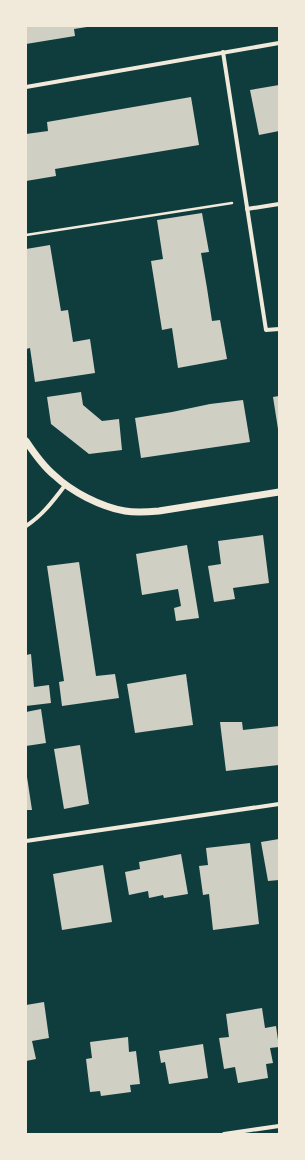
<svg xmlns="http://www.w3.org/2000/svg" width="305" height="1160" font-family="Rubik,sans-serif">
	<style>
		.building { fill: #cfcfc3 }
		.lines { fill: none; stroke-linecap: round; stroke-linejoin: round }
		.path { stroke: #f1e9da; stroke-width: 2.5 }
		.minor { stroke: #f1e9da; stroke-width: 4 }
		.tertiary { stroke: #f1e9da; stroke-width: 7 }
	</style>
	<rect width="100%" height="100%" fill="#0f3d3e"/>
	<g class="building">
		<path d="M26,26H87V27L74,29L75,36L26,44Z"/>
		<path d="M279,85V131L259,135L250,90Z"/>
		<path d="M191,97L199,145L55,169L56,176L26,181V134L48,131L47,122Z"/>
		<path d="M202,213L209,252L201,253L207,288L212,321L220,320L227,359L178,368L172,328L162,330L151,261L163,259L157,220Z"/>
		<path d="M50,245L61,311L68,310L73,342L90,339L95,373L35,382L30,348L26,349V249Z"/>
		<path d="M81,392L83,405L102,421L119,419L122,450L89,454L51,424L47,397Z"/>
		<path d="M279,396V429H278L273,397Z"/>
		<path d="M243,400L250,442L141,458L135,418L172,412L210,404Z"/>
		<path d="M263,535L269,583L233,588L235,599L214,602L208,566L221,564L218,541Z"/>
		<path d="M187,545L199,618L176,621L174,608L181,606L178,589L142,595L136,554Z"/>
		<path d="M79,562L96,676L115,674L119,698L62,706L59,682L64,681L47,566Z"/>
		<path d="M31,654L34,687L49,685L51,703L26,706V655Z"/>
		<path d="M186,674L193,725L135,733L127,684Z"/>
		<path d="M41,709L46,743L26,746V712Z"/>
		<path d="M220,722H242L243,730L279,726V765L226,771Z"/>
		<path d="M80,745L89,804L64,809L54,749Z"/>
		<path d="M26,777H27L32,810H26Z"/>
		<path d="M279,839V880L268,881L261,842Z"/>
		<path d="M250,843L259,924L213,930L209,894L203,895L199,866L208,865L206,848Z"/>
		<path d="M181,854L188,894L164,898L163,895L149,898L148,891L129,895L125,872L140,869L139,862Z"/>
		<path d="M103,865L112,922L62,930L53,874Z"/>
		<path d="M44,1002L49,1038L32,1041L36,1059L26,1061V1005Z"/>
		<path d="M262,1008L265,1028L276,1026L279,1047L270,1048L273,1063L266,1064L268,1078L238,1083L235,1067L224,1069L219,1038L229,1037L226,1014Z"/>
		<path d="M128,1037L129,1052L136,1051L140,1084L130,1085L131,1092L101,1096L100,1091L90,1092L86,1059L92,1058L90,1042Z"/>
		<path d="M203,1044L208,1078L169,1084L165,1062L161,1063L159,1051Z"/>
	</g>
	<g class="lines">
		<path class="path" d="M26,235L232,203"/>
		<g class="minor">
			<path d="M223,52L266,330L279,329"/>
			<path d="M26,87L279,43"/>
			<path d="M247,209L279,204"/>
			<path d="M26,526C43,515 54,500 66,484"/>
			<path d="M26,841L279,804"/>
			<path d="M224,1134L279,1126"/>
		</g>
		<path class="tertiary" d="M26,441C34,453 43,466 54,475C72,492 101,507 125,511C136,513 148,512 159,511L279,492"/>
	</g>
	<rect width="305" height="1160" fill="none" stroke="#f1e9da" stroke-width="54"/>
</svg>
